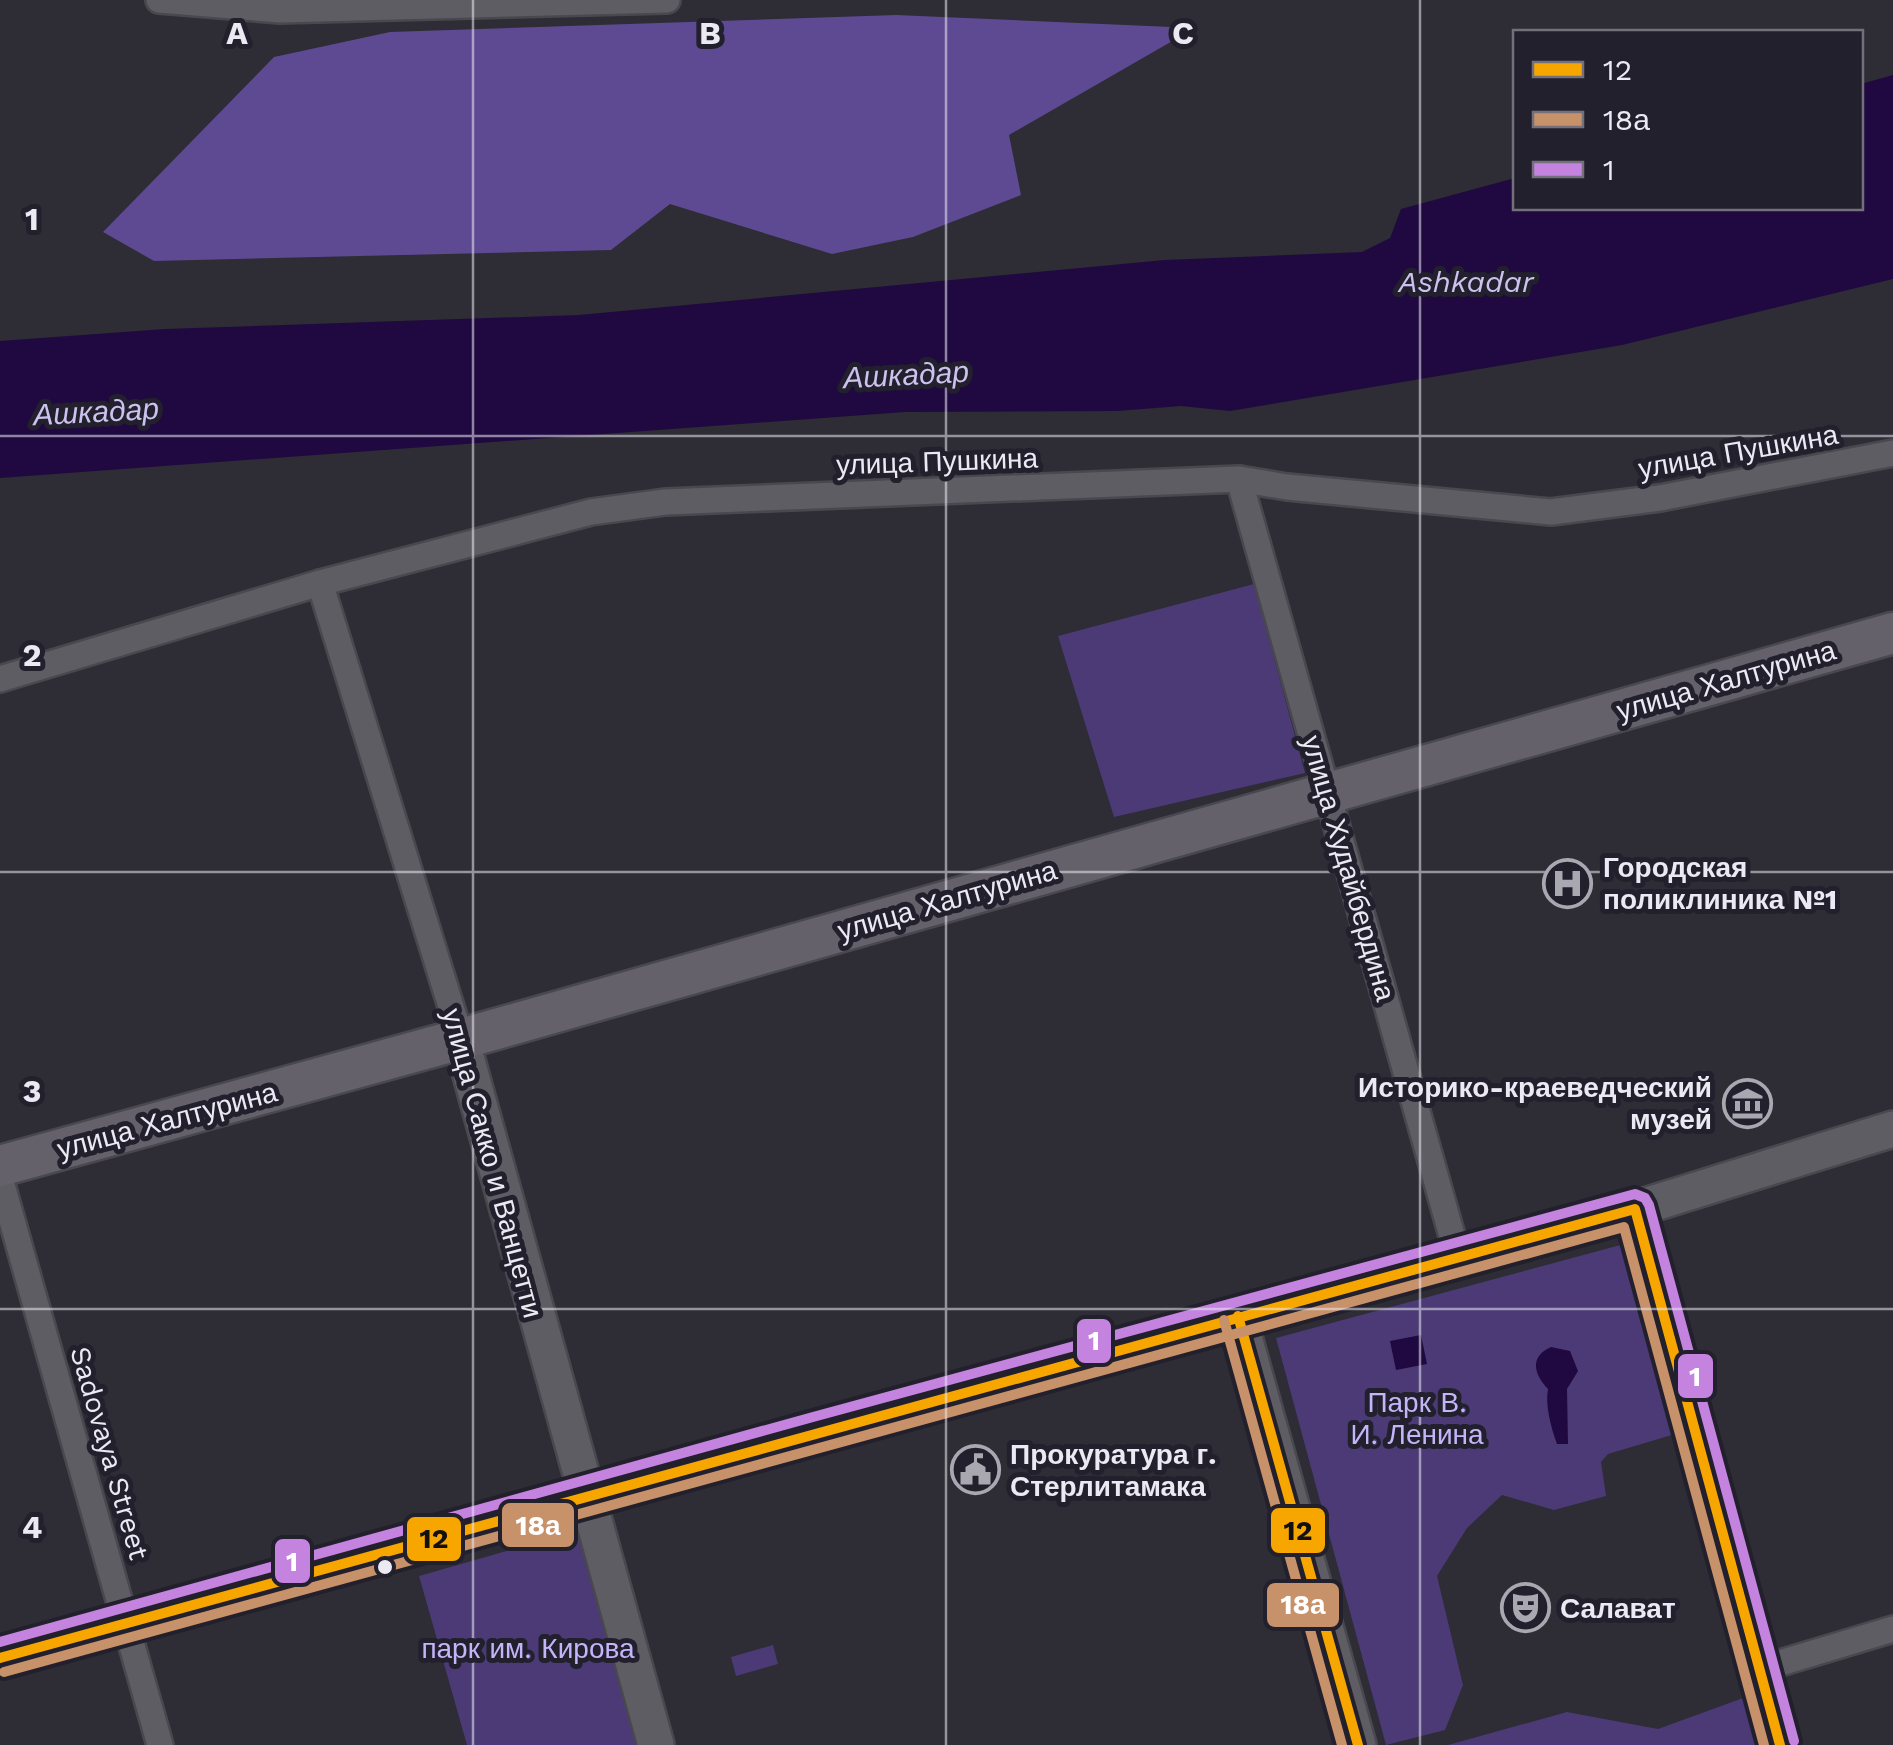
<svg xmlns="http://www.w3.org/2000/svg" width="1893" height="1745" font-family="'Work Sans',sans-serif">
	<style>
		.green { fill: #4b3a76 }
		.forest { fill: #5e4993 }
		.water { fill: #1f0940 }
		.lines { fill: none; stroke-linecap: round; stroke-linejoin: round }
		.street-casing { stroke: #49484f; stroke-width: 30 }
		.secondary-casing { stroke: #49484f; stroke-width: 40 }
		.primary-casing { stroke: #49484f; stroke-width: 45 }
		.street { stroke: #5f5d64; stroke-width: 25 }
		.secondary { stroke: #5f5d64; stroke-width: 35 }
		.primary { stroke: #64616b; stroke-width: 40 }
		.bus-1-casing { stroke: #23202d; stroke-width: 18 }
		.bus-2-casing { stroke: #23202d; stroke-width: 18 }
		.bus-3-casing { stroke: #23202d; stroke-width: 18 }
		.bus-1 { stroke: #f7a600; stroke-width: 10 }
		.bus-2 { stroke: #c7916a; stroke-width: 10 }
		.bus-3 { stroke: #c483df; stroke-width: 10 }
		.grid { fill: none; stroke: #ebe9f2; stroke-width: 2.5; stroke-opacity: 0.55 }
		.bus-dot { fill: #ebe9f2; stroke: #23202d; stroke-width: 4 }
		.labels { text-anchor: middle; stroke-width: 10; stroke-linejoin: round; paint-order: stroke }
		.street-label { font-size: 28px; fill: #ebe9f2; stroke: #23202d }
		.poi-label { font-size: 28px; font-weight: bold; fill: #ebe9f2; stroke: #23202d; text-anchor: start }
		.park-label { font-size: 28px; fill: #c4b5f9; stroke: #23202d }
		.water-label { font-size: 30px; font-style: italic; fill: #cbc2ef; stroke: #23202d }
		.grid-label { font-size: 32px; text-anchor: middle; font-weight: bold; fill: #ebe9f2; stroke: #23202d; stroke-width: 10; stroke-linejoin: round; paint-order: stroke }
		.line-badge { stroke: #23202d; stroke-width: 4 }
		.badge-label { font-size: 28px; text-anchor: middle; font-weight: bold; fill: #fff }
		.pale-badge-label { font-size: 28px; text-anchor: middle; font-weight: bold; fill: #111 }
	</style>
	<rect width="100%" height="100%" fill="#2e2c34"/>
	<g class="green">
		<path d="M1254,584L1305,773L1114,817L1058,636Z"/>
		<path d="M1639,1240L1692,1429L1608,1454L1601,1462L1606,1496L1554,1510L1502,1495L1467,1528L1437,1576L1463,1685L1445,1730L1386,1745L1276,1338Z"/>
		<path d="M583,1529L645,1745H467L419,1576Z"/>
		<path d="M773,1645L778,1664L736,1676L731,1657Z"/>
		<path d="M1743,1698L1756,1745H1448L1567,1712L1658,1729Z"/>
	</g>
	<path class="forest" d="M896,15L1195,28L1009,135L1021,195L913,237L832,254L670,204L611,250L154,261L103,232L274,57L390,32Z"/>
	<g class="water">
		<path d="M1893,75V279L1622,345L1230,411L1181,406L1117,411L905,412L0,478V341L165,329L579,315L1165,260L1362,252L1390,238L1401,209L1515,178L1516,208H1860L1861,84Z"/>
		<path d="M1421,1335L1427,1364L1396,1370L1390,1341Z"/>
		<path d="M1551,1347L1570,1351L1578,1371L1567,1389L1568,1444H1557C1551,1427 1545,1406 1548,1389C1534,1374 1529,1357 1551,1347Z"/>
	</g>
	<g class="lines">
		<defs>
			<g id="street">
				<path d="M159,0L280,10L667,0"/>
				<path d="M1239,479L1458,1257"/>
				<path d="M320,583L461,1039"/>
				<path d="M0,679L320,583L591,512L665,502L1239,479L1287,487L1551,512L1660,498L1893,453"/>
				<path d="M0,1178L160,1745"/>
				<path d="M1760,1669L1893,1629"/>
			</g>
			<g id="secondary">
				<path d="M461,1039L656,1745"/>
				<path d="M1635,1209L1780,1745"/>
				<path d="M1238,1316L1358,1745"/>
				<path d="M0,1658L967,1393L1300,1298L1635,1209L1893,1129"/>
			</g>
			<path id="primary" d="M0,1166L461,1039L1893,633"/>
		</defs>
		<use href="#street" class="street-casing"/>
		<use href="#secondary" class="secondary-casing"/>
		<use href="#primary" class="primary-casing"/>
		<use href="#street" class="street"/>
		<use href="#secondary" class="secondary"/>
		<use href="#primary" class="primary"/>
		<defs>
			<g id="bus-1">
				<path d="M1238,1316L1358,1745"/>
				<path d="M0,1658L1635,1209L1780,1745"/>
			</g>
			<g id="bus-2">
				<path d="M1224,1320L1342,1745"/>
				<path d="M4,1672L1624,1227L1764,1745"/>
			</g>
			<path id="bus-3" d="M0,1642L813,1417L1635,1194L1645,1198L1649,1205L1794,1741"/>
		</defs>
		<use href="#bus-1" class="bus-1-casing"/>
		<use href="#bus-2" class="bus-2-casing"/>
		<use href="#bus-3" class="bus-3-casing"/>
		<use href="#bus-1" class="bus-1"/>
		<use href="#bus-2" class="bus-2"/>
		<use href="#bus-3" class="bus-3"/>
	</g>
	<path class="grid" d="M473,0V1745M946,0V1745M1420,0V1745M0,436H1893M0,872H1893M0,1309H1893"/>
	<defs>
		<symbol id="hospital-ring" viewBox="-11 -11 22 22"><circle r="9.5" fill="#23202d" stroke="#a9a7b0" stroke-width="1.5"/><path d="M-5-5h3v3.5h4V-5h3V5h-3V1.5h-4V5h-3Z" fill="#a9a7b0"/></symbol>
		<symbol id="museum-ring" viewBox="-11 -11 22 22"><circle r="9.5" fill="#23202d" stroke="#a9a7b0" stroke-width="1.5"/><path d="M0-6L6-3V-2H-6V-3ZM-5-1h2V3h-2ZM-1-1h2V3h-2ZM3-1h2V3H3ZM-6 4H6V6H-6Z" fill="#a9a7b0"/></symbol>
		<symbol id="civic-ring" viewBox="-11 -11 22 22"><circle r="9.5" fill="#23202d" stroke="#a9a7b0" stroke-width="1.5"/><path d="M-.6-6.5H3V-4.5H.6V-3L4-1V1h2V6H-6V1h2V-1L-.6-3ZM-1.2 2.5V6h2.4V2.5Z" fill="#a9a7b0"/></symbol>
		<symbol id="theatre-ring" viewBox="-11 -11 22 22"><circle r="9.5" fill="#23202d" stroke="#a9a7b0" stroke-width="1.5"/><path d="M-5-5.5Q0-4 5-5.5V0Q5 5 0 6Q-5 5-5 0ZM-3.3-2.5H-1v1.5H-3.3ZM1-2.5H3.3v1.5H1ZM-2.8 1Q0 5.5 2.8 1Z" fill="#a9a7b0"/></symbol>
	</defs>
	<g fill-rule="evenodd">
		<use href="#hospital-ring" x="1540" y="856" width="55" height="55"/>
		<use href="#museum-ring" x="1720" y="1076" width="55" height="55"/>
		<use href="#civic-ring" x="948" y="1442" width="55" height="55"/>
		<use href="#theatre-ring" x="1498" y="1580" width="55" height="55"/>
	</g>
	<circle class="bus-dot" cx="385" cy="1567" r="9"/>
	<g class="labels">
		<g class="street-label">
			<text transform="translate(1738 451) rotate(-10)" y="10">улица Пушкина</text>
			<text transform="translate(937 461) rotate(-2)" y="10">улица Пушкина</text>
			<text transform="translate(1726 680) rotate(-16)" y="10">улица Халтурина</text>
			<text transform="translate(1349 868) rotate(74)" y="10">улица Худайбердина</text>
			<text transform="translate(947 900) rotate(-16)" y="10">улица Халтурина</text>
			<text transform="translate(167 1120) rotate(-15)" y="10">улица Халтурина</text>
			<text transform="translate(493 1163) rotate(75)" y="10">улица Сакко и Ванцетти</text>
			<text transform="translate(110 1453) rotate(74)" y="10">Sadovaya Street</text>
		</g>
		<g class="poi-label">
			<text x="1603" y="877">Городская<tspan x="1603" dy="32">поликлиника №1</tspan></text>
			<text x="1712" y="1097" text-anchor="end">Историко-краеведческий<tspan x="1712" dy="32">музей</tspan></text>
			<text x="1010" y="1464">Прокуратура г.<tspan x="1010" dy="32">Стерлитамака</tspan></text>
			<text x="1560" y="1618">Салават</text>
		</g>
		<g class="park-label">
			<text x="1417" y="1412">Парк В.<tspan x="1417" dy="32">И. Ленина</tspan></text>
			<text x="528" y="1658">парк им. Кирова</text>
		</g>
		<g class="water-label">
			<text x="1466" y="292">Ashkadar</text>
			<text transform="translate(906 375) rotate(-3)" y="10">Ашкадар</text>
			<text transform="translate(96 412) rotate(-3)" y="10">Ашкадар</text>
		</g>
	</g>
	<g class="grid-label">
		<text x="237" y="44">A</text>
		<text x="710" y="44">B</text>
		<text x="1183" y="44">C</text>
		<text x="32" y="230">1</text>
		<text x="32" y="666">2</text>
		<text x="32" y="1102">3</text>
		<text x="32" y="1538">4</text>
	</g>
	<g class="line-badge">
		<rect x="1075" y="1317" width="38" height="48" rx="10" fill="#c483df"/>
		<rect x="1676" y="1352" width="39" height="48" rx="10" fill="#c483df"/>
		<rect x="500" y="1501" width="76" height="48" rx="10" fill="#c7916a"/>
		<rect x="1269" y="1506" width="58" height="49" rx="10" fill="#f7a600"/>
		<rect x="405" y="1515" width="58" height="48" rx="10" fill="#f7a600"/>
		<rect x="273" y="1537" width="39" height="48" rx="10" fill="#c483df"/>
		<rect x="1265" y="1581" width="76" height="48" rx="10" fill="#c7916a"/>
	</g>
	<g class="badge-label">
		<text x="1094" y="1350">1</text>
		<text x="1695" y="1386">1</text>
		<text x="538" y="1535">18а</text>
		<text x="292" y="1571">1</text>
		<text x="1303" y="1614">18а</text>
	</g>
	<g class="pale-badge-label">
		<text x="1298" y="1540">12</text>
		<text x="434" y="1548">12</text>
	</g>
	<rect x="1513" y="30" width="350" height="180" fill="#23202d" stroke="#73707c" stroke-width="2.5"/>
	<rect x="1533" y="62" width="50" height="15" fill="#f7a600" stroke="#73707c" stroke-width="2.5"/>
	<text x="1603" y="80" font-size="30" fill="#ebe9f2">12</text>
	<rect x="1533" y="112" width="50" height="15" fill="#c7916a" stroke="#73707c" stroke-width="2.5"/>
	<text x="1603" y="130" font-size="30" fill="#ebe9f2">18а</text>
	<rect x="1533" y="162" width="50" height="15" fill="#c483df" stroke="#73707c" stroke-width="2.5"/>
	<text x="1603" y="180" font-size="30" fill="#ebe9f2">1</text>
</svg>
